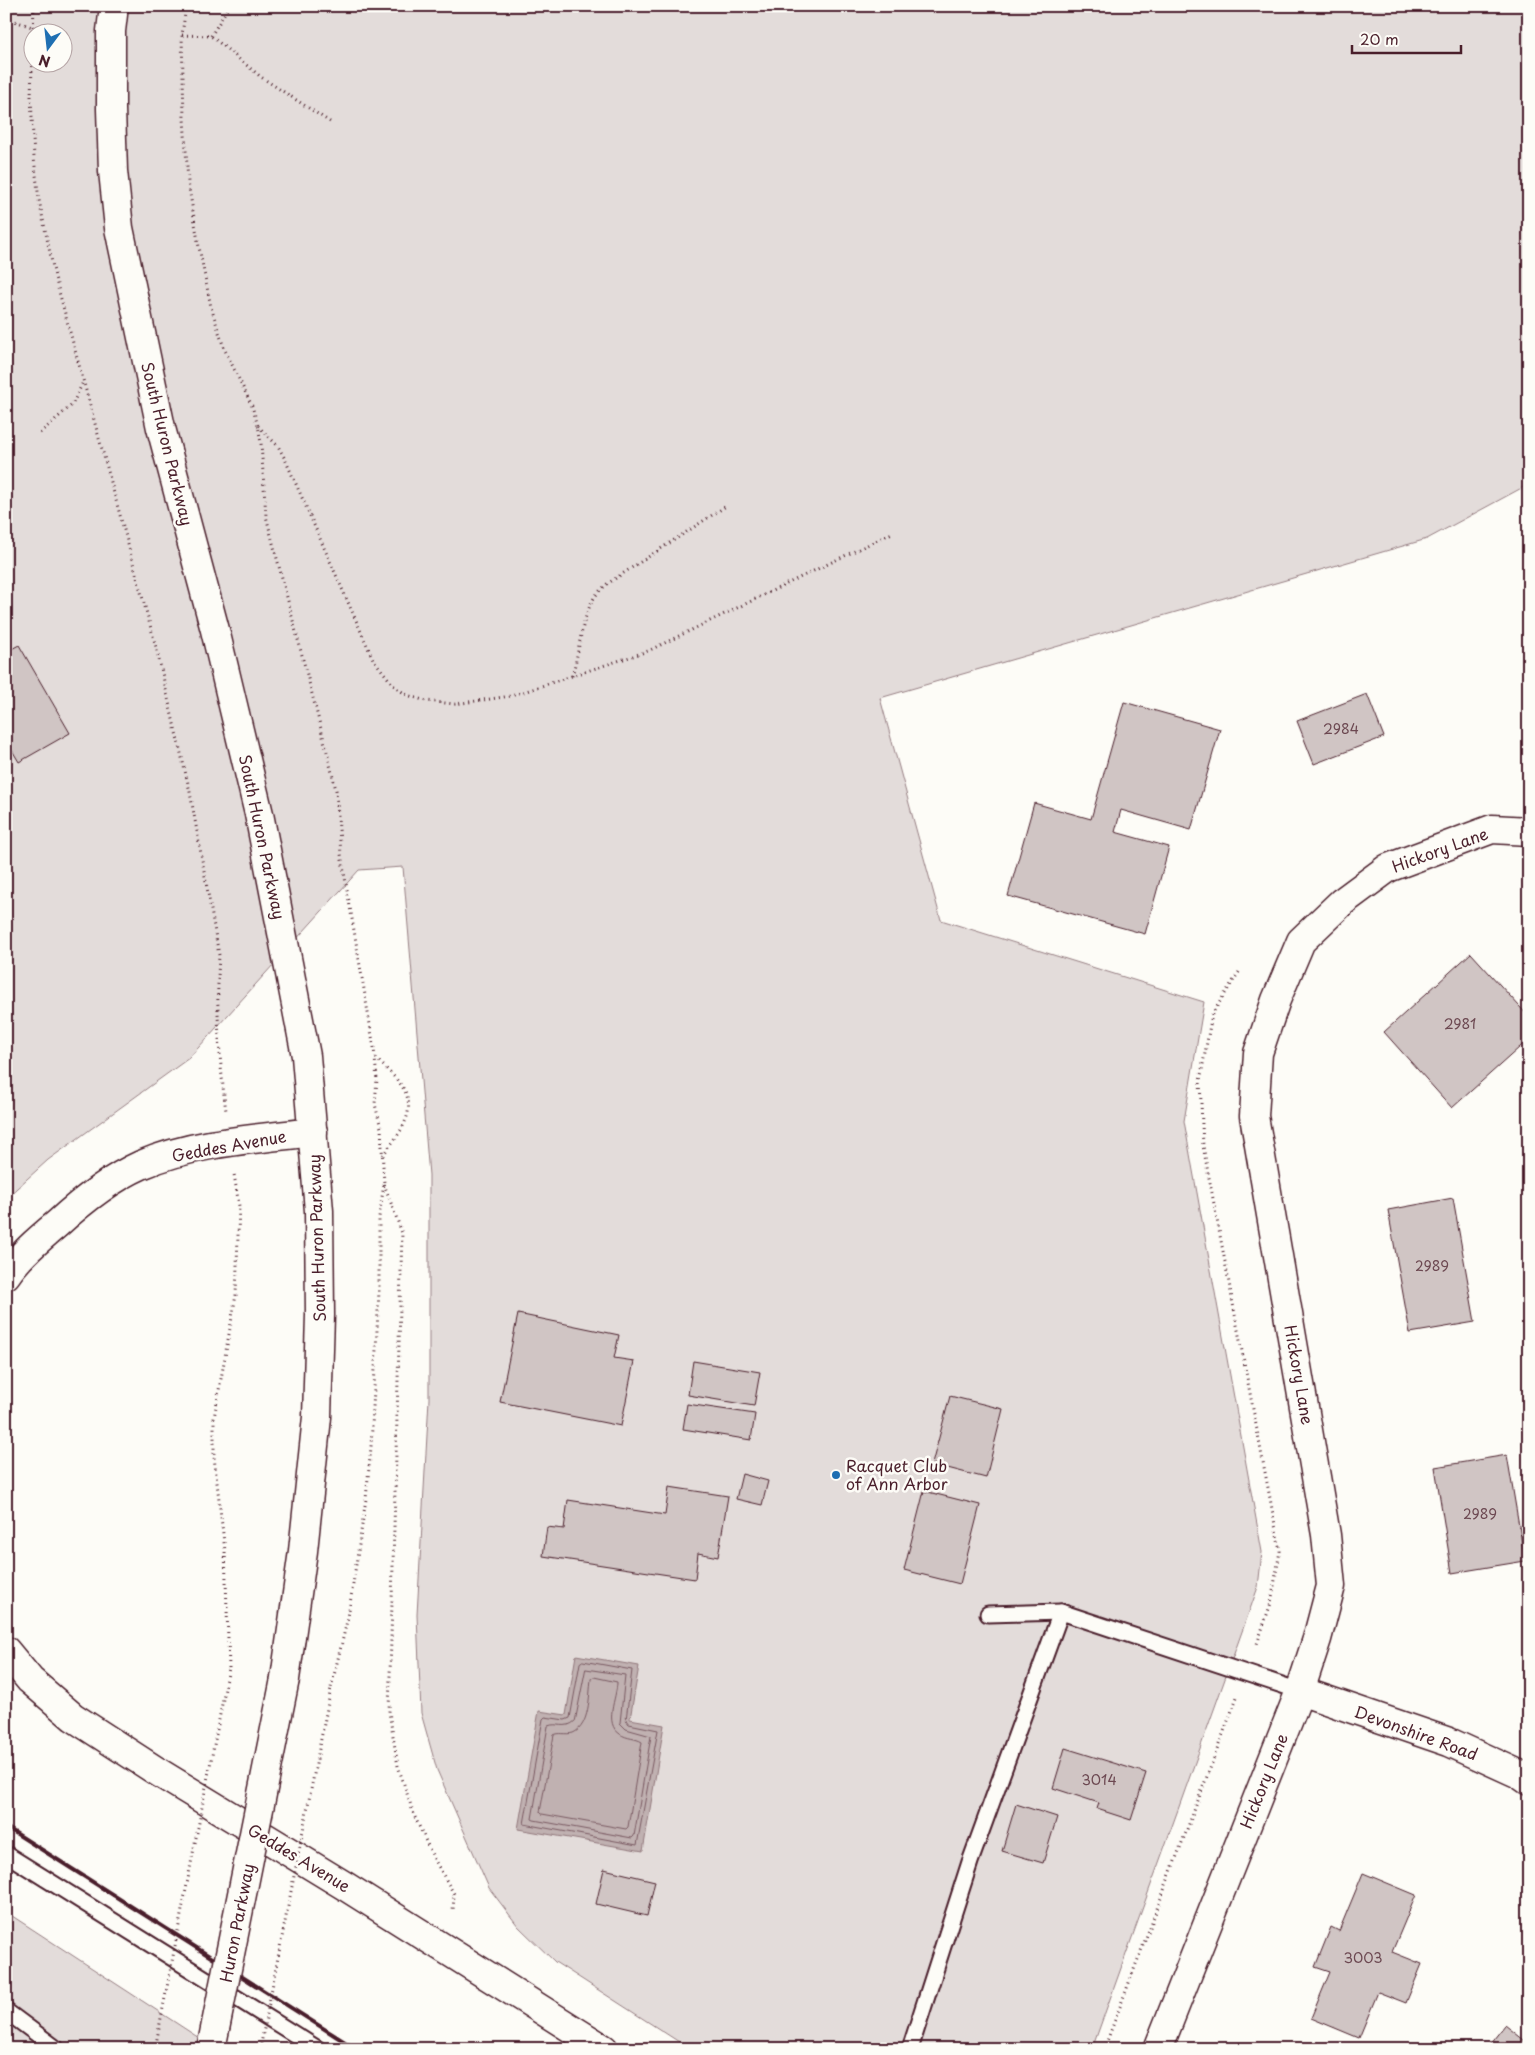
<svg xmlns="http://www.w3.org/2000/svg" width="1535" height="2055" font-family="'Playpen Sans',sans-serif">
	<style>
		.green { fill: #e3dcda; stroke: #967e82; fill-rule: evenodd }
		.water { fill: #c0b1b1; stroke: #91777b }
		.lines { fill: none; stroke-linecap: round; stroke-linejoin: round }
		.shore { stroke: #795961; stroke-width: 1 }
		.building { fill: #d0c5c4; stroke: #4a1f2b }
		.lane-casing { stroke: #4a1f2b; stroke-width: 19 }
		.street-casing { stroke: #4a1f2b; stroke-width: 31 }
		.secondary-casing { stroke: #4a1f2b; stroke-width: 31 }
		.path { stroke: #4a1f2b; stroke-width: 3; stroke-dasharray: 1 4; stroke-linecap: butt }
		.lane { stroke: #fdfcf7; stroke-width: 15 }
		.street { stroke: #fdfcf7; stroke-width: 28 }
		.secondary { stroke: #fdfcf7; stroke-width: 28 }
		.rail { stroke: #4a1f2b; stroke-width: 4 }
		.secondary-bridge-casing { stroke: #4a1f2b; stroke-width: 31; stroke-linecap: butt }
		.path-bridge { stroke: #4a1f2b; stroke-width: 3; stroke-dasharray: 1 4; stroke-linecap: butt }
		.secondary-bridge { stroke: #fdfcf7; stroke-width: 28 }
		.poi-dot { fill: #1f6fb2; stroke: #fdfcf7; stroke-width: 2 }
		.labels { text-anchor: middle; stroke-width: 5; stroke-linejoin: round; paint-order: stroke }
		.number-label { font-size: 14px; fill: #6c4851 }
		.street-label { font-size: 16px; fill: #4a1f2b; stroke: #fdfcf7 }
		.poi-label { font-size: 16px; fill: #4a1f2b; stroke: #fdfcf7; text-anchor: start }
	</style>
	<rect width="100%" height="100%" fill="#fdfcf7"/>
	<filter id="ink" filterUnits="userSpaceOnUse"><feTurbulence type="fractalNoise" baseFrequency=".02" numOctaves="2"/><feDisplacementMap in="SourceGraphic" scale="10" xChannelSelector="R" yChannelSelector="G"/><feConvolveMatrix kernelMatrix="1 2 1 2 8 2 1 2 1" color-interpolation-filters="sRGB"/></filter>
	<g filter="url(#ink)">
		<g class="green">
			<path d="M6,6H1529V484L1427,539L880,698L941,920L1204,1002L1184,1121L1262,1552L1258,1587L1092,2049H690L555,1962L518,1926L489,1888L437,1770L421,1713L417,1615L429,1399V1175L403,867L359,870L189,1058L48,1160L6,1198ZM32,32H62V62H32Z"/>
			<path d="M6,1912L216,2049H6Z"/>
		</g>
		<path class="water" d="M576,1655L639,1666L630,1719L664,1725L643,1851L518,1829L539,1711L566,1715Z"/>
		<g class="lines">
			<g class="shore">
				<path d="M583,1661L632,1670L626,1720L629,1724L658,1730L637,1845L524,1824L543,1719L545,1717L565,1720L570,1718L580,1663Z"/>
				<path d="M586,1669L625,1675L620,1723L626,1729L651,1736L634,1836L632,1838L534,1820L532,1819L548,1726C557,1722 566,1730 575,1721Z"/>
				<path d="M594,1677L617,1682C617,1698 603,1723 620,1734C627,1739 636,1738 642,1742L628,1827L626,1829L542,1814L540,1812L554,1735C559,1732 566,1735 573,1733C590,1726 589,1695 591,1679Z"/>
			</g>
		</g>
		<g class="building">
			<path d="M19,645L70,733L19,762L6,740V652Z"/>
			<path d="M1367,694L1384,737L1314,764L1297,721Z"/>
			<path d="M1124,702L1220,729L1191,830L1121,810L1115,832L1169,847L1145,934L1008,896L1034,803L1091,819Z"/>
			<path d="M1471,953L1529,1017V1039L1452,1108L1384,1032Z"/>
			<path d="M1453,1198L1475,1322L1410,1333L1388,1210Z"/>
			<path d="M518,1314L619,1335L614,1358L634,1361L621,1426L500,1402Z"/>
			<path d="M693,1361L760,1372L754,1406L688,1395Z"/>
			<path d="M950,1396L1003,1409L986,1478L932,1464Z"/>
			<path d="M687,1404L755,1414L751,1440L683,1429Z"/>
			<path d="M1507,1455L1525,1561L1452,1573L1435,1467Z"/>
			<path d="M742,1474L768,1481L762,1505L736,1499Z"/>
			<path d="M669,1487L728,1496L718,1557L698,1553L695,1579L543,1556L547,1527L564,1529L568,1500L665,1515Z"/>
			<path d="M924,1491L980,1505L960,1584L904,1570Z"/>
			<path d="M1065,1748L1146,1773L1131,1820L1097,1809L1099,1803L1053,1788Z"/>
			<path d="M1016,1804L1057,1817L1043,1863L1002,1851Z"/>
			<path d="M604,1869L655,1881L647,1916L596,1904Z"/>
			<path d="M1363,1873L1416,1895L1392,1952L1422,1964L1406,2003L1378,1992L1359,2038L1311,2018L1330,1972L1315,1967L1331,1927L1339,1931Z"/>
			<path d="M1505,2025L1529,2044V2049H1486Z"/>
		</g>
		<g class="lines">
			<defs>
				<g id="lane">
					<path d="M988,1614L1061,1612L1300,1691"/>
					<path d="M6,1854L318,2049"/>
					<path d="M6,2011L57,2049"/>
					<path d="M910,2049L970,1862L1061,1612"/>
				</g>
				<g id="street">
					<path d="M1300,1691L1449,1742L1519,1774L1529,1781"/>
					<path d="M1158,2049L1300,1691L1317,1639L1331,1586L1326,1535L1254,1116L1258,1053L1276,1000L1301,941L1342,902L1388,868L1492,829L1529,831"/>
				</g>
				<g id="secondary">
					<path d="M114,6L111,31V109L113,171L119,228L161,428L215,630L259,814L306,1056L319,1211L320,1315L317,1417L303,1551L285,1679"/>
					<path d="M6,1275C19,1256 39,1239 57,1224C82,1201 110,1179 141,1165C194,1142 256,1139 313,1132"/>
					<path d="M6,1651L30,1680L73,1717L158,1772L345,1886L604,2049"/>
				</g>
			</defs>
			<use href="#lane" class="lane-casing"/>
			<use href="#street" class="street-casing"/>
			<use href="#secondary" class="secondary-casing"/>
			<g class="path">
				<path d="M34,6L31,96L34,158L39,200L55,277L156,647L190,792L219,955C216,1007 219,1059 226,1111"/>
				<path d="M186,6L182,35L184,118L188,182L199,247L211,307L224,348L252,406L258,426L261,443L266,516L327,752L336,790L341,854L374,1048L377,1079L375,1104L381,1128L384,1184L379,1217V1291L371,1447L366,1499L348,1617L331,1688"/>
				<path d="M6,18L32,27"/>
				<path d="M182,35L211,36L261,77L330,122"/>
				<path d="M211,36L229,6"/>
				<path d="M258,426L278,446L285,459L373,659L395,687L407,695L426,701L455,704L511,696L648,651L894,532"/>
				<path d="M40,433L72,405L83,382"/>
				<path d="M572,676C580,650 580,622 594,598C597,593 603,588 607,584L726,506"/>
				<path d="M1239,972L1212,1014L1200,1081L1203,1146L1280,1551L1271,1603L1256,1647"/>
				<path d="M376,1058C384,1067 396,1077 403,1088C419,1113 397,1136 383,1155"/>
				<path d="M384,1184L402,1233L389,1712L398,1766L414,1815L433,1857L454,1894L453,1911"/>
				<path d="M229,1668L225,1551L214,1457V1418L236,1295L239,1206L234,1174"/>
				<path d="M6,2048L7,2049"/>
				<path d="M1104,2049L1237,1697"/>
			</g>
			<use href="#lane" class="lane"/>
			<use href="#street" class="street"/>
			<use href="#secondary" class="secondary"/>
			<path class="rail" d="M6,1827L356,2049"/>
			<defs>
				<path id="secondary-bridge" d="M211,2049L285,1679"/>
			</defs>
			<use href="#secondary-bridge" class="secondary-bridge-casing"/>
			<g class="path-bridge">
				<path d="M155,2049L229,1668"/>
				<path d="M260,2049L331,1688"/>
			</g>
			<use href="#secondary-bridge" class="secondary-bridge"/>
		</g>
	</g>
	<circle class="poi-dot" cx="836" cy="1475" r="5"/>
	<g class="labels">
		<g class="number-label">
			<text x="1341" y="734">2984</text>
			<text x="1460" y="1029">2981</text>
			<text x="1432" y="1271">2989</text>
			<text x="1480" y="1519">2989</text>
			<text x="1099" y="1785">3014</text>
			<text x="1363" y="1963">3003</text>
		</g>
		<g class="street-label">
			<text transform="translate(167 444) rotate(76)" y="6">South Huron Parkway</text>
			<text transform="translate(262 837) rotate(78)" y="6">South Huron Parkway</text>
			<text transform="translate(1440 850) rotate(-20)" y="6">Hickory Lane</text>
			<text transform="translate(229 1146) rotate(-10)" y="6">Geddes Avenue</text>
			<text transform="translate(317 1238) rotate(-92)" y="6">South Huron Parkway</text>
			<text transform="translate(1299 1375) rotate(80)" y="6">Hickory Lane</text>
			<text transform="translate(1416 1733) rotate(20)" y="6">Devonshire Road</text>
			<text transform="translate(1264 1781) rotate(-68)" y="6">Hickory Lane</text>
			<text transform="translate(299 1858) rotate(31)" y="6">Geddes Avenue</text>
			<text transform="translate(237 1923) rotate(-79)" y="6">Huron Parkway</text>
		</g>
		<g class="poi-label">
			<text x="846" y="1472">Racquet Club<tspan x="846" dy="18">of Ann Arbor</tspan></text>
		</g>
	</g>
	<rect width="1535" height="2055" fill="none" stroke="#fdfcf7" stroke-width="25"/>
	<rect x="12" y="12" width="1510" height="2030" fill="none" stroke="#4a1f2b" stroke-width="2" filter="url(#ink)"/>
	<g transform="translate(48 48) rotate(195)"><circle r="24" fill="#fdfcf7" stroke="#b5a4a5"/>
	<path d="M0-4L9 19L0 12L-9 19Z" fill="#1f6fb2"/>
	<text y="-8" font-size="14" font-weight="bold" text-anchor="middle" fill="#4a1f2b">N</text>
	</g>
	<path d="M1352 45v8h109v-8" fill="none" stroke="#4a1f2b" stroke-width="2.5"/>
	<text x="1360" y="45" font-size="15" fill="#4a1f2b" stroke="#fdfcf7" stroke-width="4" paint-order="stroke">20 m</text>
</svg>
